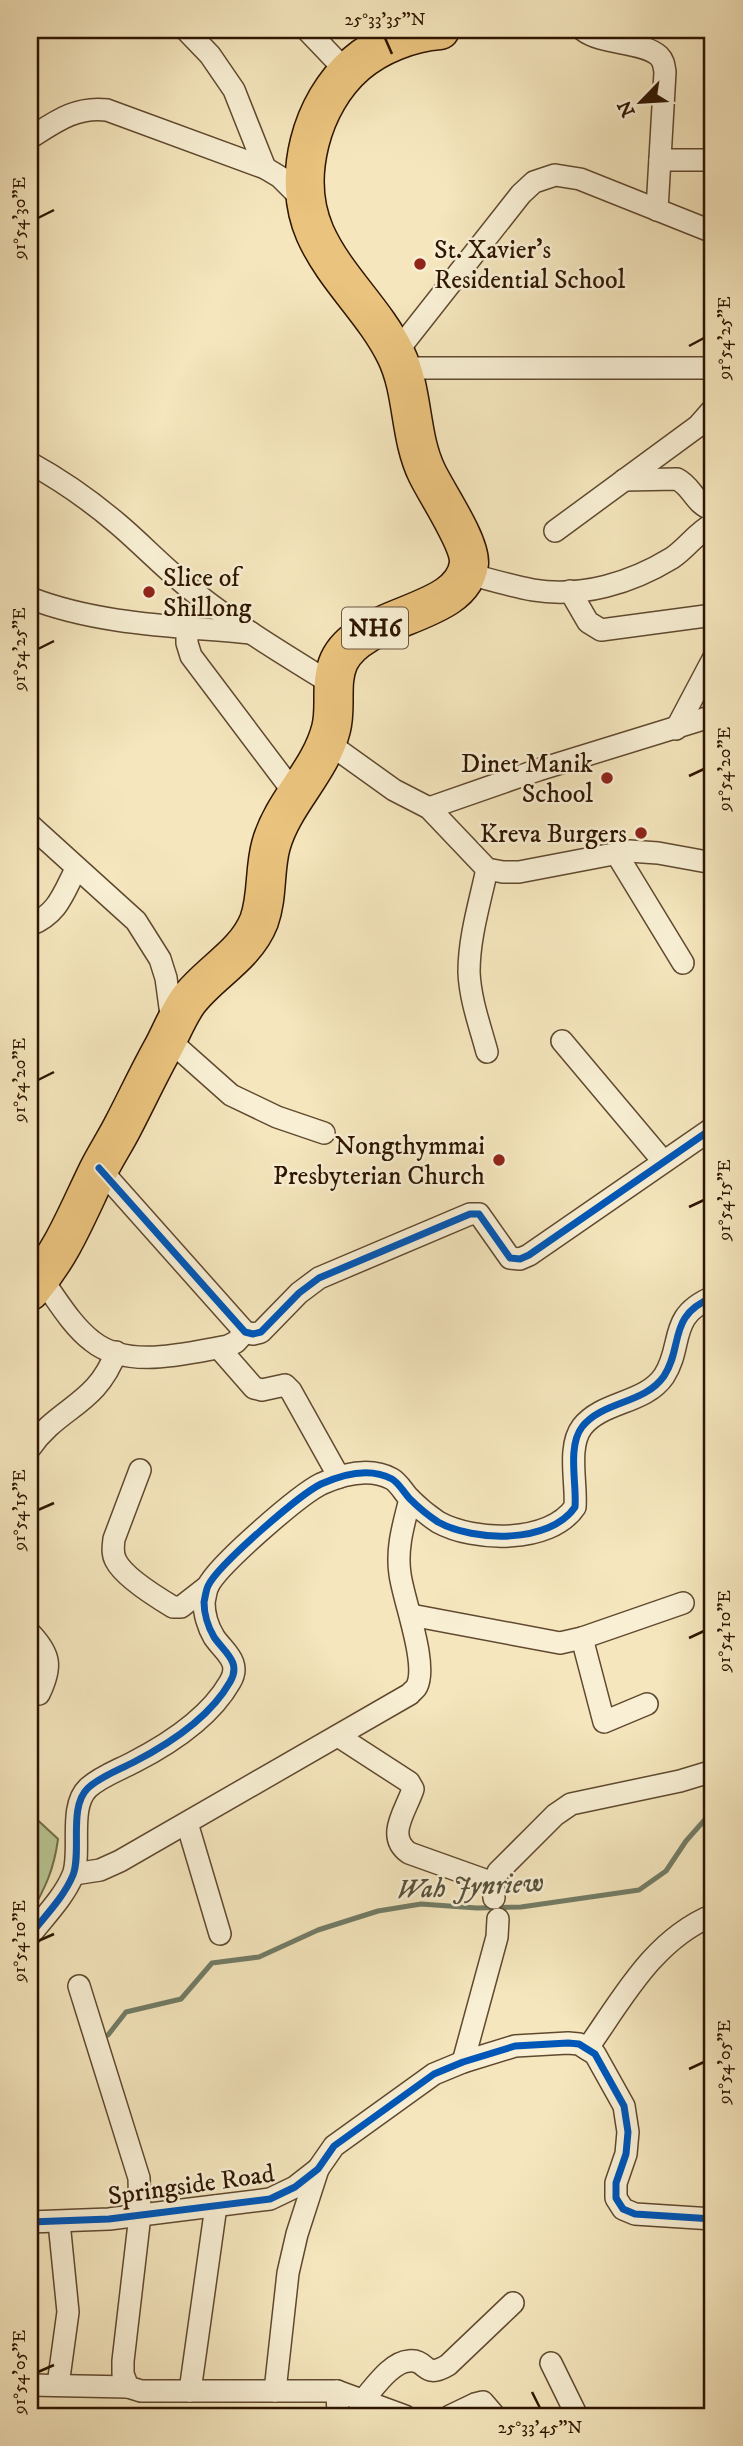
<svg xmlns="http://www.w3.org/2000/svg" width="743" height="2446" font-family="'IM FELL DW Pica',serif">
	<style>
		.green { fill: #b8c693; stroke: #736e4a; stroke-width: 2 }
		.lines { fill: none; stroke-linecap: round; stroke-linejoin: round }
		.stream { stroke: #717c66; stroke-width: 5 }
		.street-casing { stroke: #60492f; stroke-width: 24 }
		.highway-casing { stroke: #2e1500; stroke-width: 41 }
		.street { stroke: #f8efd4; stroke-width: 21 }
		.highway { stroke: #eac37e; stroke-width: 38 }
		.cycleway-casing { stroke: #f8efd4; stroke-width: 11 }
		.cycleway { stroke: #0057b8; stroke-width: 7 }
		.ticks { fill: none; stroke: #2e1500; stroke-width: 2.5 }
		.poi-dot { fill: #8f2418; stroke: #f8efd4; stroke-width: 2.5 }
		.labels { text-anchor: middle; stroke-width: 5; stroke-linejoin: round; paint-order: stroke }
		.shield { fill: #f8efd4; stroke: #6b5640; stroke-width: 2 }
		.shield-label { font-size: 24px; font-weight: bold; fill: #2e1500 }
		.poi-label { font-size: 26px; fill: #2e1500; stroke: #f8efd4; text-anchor: end }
		.street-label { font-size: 26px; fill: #2e1500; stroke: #f8efd4 }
		.water-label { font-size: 28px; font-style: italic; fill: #55513c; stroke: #f8efd4 }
		.neatline { fill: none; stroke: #2e1500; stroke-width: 2.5 }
		.ticks-label { font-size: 18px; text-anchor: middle; fill: #2e1500 }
	</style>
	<rect width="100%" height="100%" fill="#f5e6bd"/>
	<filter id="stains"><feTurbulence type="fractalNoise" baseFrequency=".00286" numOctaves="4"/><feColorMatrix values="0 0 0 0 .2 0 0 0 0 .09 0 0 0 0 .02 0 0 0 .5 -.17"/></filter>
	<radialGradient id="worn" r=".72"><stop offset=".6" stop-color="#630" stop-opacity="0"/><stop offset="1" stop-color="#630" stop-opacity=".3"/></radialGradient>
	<path class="green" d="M30,1813L58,1839C54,1870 45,1888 30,1915Z"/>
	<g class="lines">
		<path class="stream" d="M108,2035L126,2012L181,1999L212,1963L259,1957L318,1930L378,1911L421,1904L477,1908L521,1907L639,1890L666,1871L686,1841L709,1815H713"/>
		<defs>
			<g id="street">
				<path d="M186,30L210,55L234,90L265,168"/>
				<path d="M307,30L347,72"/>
				<path d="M583,30C602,45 643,41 659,56C664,61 664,66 665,72L657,210"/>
				<path d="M30,138C55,122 76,106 107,110L265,168L280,177L305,202"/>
				<path d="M660,160H713"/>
				<path d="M395,354L521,194L534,182L555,175L580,179L713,232"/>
				<path d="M401,368H713"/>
				<path d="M30,463C61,480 91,501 118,524C145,547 170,574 198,595C240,628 287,656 332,684"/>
				<path d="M624,480L677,479C693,487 694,504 713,510"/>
				<path d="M555,531L698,426L713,409"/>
				<path d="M465,573C488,579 511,586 533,590C582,598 631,583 672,558C687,548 697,532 713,524"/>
				<path d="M570,591L588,622L601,630L713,615"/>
				<path d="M30,598C99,625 178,626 251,633"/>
				<path d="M187,627V643L191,656L295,794"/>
				<path d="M676,729L713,659"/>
				<path d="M327,742L394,790L429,808L487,869L503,872H519L629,851L658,853L713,863"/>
				<path d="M429,808L538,770L713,716"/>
				<path d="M30,825L136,921L160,959L166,978L172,1022"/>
				<path d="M616,853L683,963"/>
				<path d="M487,869C480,902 469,937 469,972C470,999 480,1026 487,1052"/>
				<path d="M30,925C58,914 63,894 76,869"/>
				<path d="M168,1039L231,1095L277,1117L324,1133"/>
				<path d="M562,1041L663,1161"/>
				<path d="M99,1168L245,1332L253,1334L261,1332L299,1293L319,1278L470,1214H479L510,1258L520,1259L529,1255L713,1128"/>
				<path d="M41,1278C56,1298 71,1325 92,1341C128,1370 187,1353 228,1346L236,1342L245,1332"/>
				<path d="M219,1348L254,1388L262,1390L285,1385L291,1391L339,1477"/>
				<path d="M30,1448C58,1407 97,1405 116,1352"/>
				<path d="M140,1470L114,1539C113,1547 112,1554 116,1561C124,1577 158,1598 173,1607H181L208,1586"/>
				<path d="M411,1615L560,1643L582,1638L683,1603"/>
				<path d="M30,1633C51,1655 52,1667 39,1694"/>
				<path d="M582,1638L604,1722L647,1704"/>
				<path d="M338,1736L409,1782L413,1789C406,1811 385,1836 409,1853L493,1883"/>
				<path d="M187,1823L220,1934"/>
				<path d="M74,1874L100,1870L120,1861L410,1694C412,1691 416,1689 417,1686C428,1663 403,1599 400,1574C396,1548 404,1523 410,1499"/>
				<path d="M494,1898L493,1883L498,1872L555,1815L571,1804L680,1781L713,1771"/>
				<path d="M30,1935C45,1916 64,1897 73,1875C82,1852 68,1807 88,1788C101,1776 119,1770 134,1762C169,1744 210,1717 230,1682C242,1662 224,1652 214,1637C208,1627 204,1613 204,1602C205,1598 206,1590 208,1586C218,1565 299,1495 321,1484C343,1474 370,1467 392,1479C399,1483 404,1493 410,1499C418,1507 429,1516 438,1522C474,1542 550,1544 575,1507C577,1484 567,1447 582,1427C602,1401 645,1404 664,1376C684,1345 667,1316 713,1297"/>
				<path d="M79,1986L139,2178L140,2215L123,2361V2374L128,2387L141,2391H337L405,2416"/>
				<path d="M587,2049C623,1998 653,1940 713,1915"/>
				<path d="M463,2062L497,1937L498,1919"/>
				<path d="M30,2222L109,2219L270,2199L295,2187L318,2169L334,2146L434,2074L463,2062L515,2046L568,2043L579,2044L595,2054L624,2106L628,2132L626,2154L616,2183V2198L623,2209L635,2214L713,2219"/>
				<path d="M551,2363L577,2416"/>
				<path d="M30,2385L128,2387"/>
				<path d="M58,2385L68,2312L59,2222"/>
				<path d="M190,2391L216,2206"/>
				<path d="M275,2391L288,2273L297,2234L318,2169"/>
				<path d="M337,2391L338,2416"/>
				<path d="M363,2400C374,2388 391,2362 409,2361C428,2359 423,2380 448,2365L513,2303"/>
				<path d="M450,2416L475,2404L483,2402L495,2416"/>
			</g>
			<path id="highway" d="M30,1291C63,1252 76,1216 98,1171C106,1155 116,1140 124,1124C137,1099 149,1073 163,1048C171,1033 178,1015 188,1001C210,972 245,956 259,921C268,896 264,870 271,845C283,802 320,772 331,729C337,707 329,683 339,661C362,612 464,617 469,563C470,542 437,494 427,473C409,436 414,392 396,355C374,310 335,278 315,233C291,178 311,103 356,64C378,45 411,32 440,30"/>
		</defs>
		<use href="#street" class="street-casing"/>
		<use href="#highway" class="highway-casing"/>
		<use href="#street" class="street"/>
		<use href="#highway" class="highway"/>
		<defs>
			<g id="cycleway">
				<path d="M99,1168L245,1332L253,1334L261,1332L299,1293L319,1278L470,1214H479L510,1258L520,1259L529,1255L713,1128"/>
				<path d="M30,1935C45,1916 64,1897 73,1875C82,1852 68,1807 88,1788C101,1776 119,1770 134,1762C169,1744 210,1717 230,1682C242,1662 224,1652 214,1637C208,1627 204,1613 204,1602C205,1598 206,1590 208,1586C218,1565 299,1495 321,1484C343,1474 370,1467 392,1479C399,1483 404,1493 410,1499C418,1507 429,1516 438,1522C474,1542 550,1544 575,1507C577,1484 567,1447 582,1427C602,1401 645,1404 664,1376C684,1345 667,1316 713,1297"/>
				<path d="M30,2222L109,2219L270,2199L295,2187L318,2169L334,2146L434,2074L463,2062L515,2046L568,2043L579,2044L595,2054L624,2106L628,2132L626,2154L616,2183V2198L623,2209L635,2214L713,2219"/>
			</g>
		</defs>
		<use href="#cycleway" class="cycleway-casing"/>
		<use href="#cycleway" class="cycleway"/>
	</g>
	<path class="ticks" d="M385,38L392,54M38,218L54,210M689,346L704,338M38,649L54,641M689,776L704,769M38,1080L54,1072M689,1207L704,1200M38,1510L54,1503M689,1638L704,1631M38,1941L54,1934M689,2069L704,2062M38,2372L54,2365M532,2392L540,2408"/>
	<g class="poi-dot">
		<circle cx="420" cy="264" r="7"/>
		<circle cx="149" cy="592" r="7"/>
		<circle cx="607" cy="778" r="7"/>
		<circle cx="641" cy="833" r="7"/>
		<circle cx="499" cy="1160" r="7"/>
	</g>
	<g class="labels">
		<rect class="shield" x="342" y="607.5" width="66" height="41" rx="5"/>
		<g class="shield-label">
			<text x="375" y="636">NH6</text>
		</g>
		<g class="poi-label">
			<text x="434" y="258" text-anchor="start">St. Xavier's<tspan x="434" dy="30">Residential School</tspan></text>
			<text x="163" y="586" text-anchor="start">Slice of<tspan x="163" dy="30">Shillong</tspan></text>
			<text x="593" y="772">Dinet Manik<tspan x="593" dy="30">School</tspan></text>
			<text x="627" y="842">Kreva Burgers</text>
			<text x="485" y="1154">Nongthymmai<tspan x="485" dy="30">Presbyterian Church</tspan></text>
		</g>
		<g class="street-label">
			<text transform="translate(191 2184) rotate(-8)" y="9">Springside Road</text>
		</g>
		<g class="water-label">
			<text transform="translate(470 1885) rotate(-3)" y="10">Wah Jynriew</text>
		</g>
	</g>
	<rect width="743" height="2446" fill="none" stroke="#f5e6bd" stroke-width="77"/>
	<g transform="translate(641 102) rotate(245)" stroke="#f8efd4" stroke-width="5" paint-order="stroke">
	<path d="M0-5L12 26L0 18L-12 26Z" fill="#2e1500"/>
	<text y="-10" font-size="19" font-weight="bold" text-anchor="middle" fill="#2e1500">N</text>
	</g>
	<rect x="38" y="38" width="666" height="2370" class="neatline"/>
	<g class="ticks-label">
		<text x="385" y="25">25°33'35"N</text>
		<text transform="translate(19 218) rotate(-90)" y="6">91°54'30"E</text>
		<text transform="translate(724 338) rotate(-90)" y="6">91°54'25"E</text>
		<text transform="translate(19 649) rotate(-90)" y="6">91°54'25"E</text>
		<text transform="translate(724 769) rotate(-90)" y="6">91°54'20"E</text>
		<text transform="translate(19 1080) rotate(-90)" y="6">91°54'20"E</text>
		<text transform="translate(724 1200) rotate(-90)" y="6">91°54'15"E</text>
		<text transform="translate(19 1510) rotate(-90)" y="6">91°54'15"E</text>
		<text transform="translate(724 1631) rotate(-90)" y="6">91°54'10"E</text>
		<text transform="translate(19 1941) rotate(-90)" y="6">91°54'10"E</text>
		<text transform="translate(724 2062) rotate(-90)" y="6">91°54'05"E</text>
		<text transform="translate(19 2372) rotate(-90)" y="6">91°54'05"E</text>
		<text x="540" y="2433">25°33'45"N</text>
	</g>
	<rect width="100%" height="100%" filter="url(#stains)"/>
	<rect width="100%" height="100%" fill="url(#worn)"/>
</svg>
